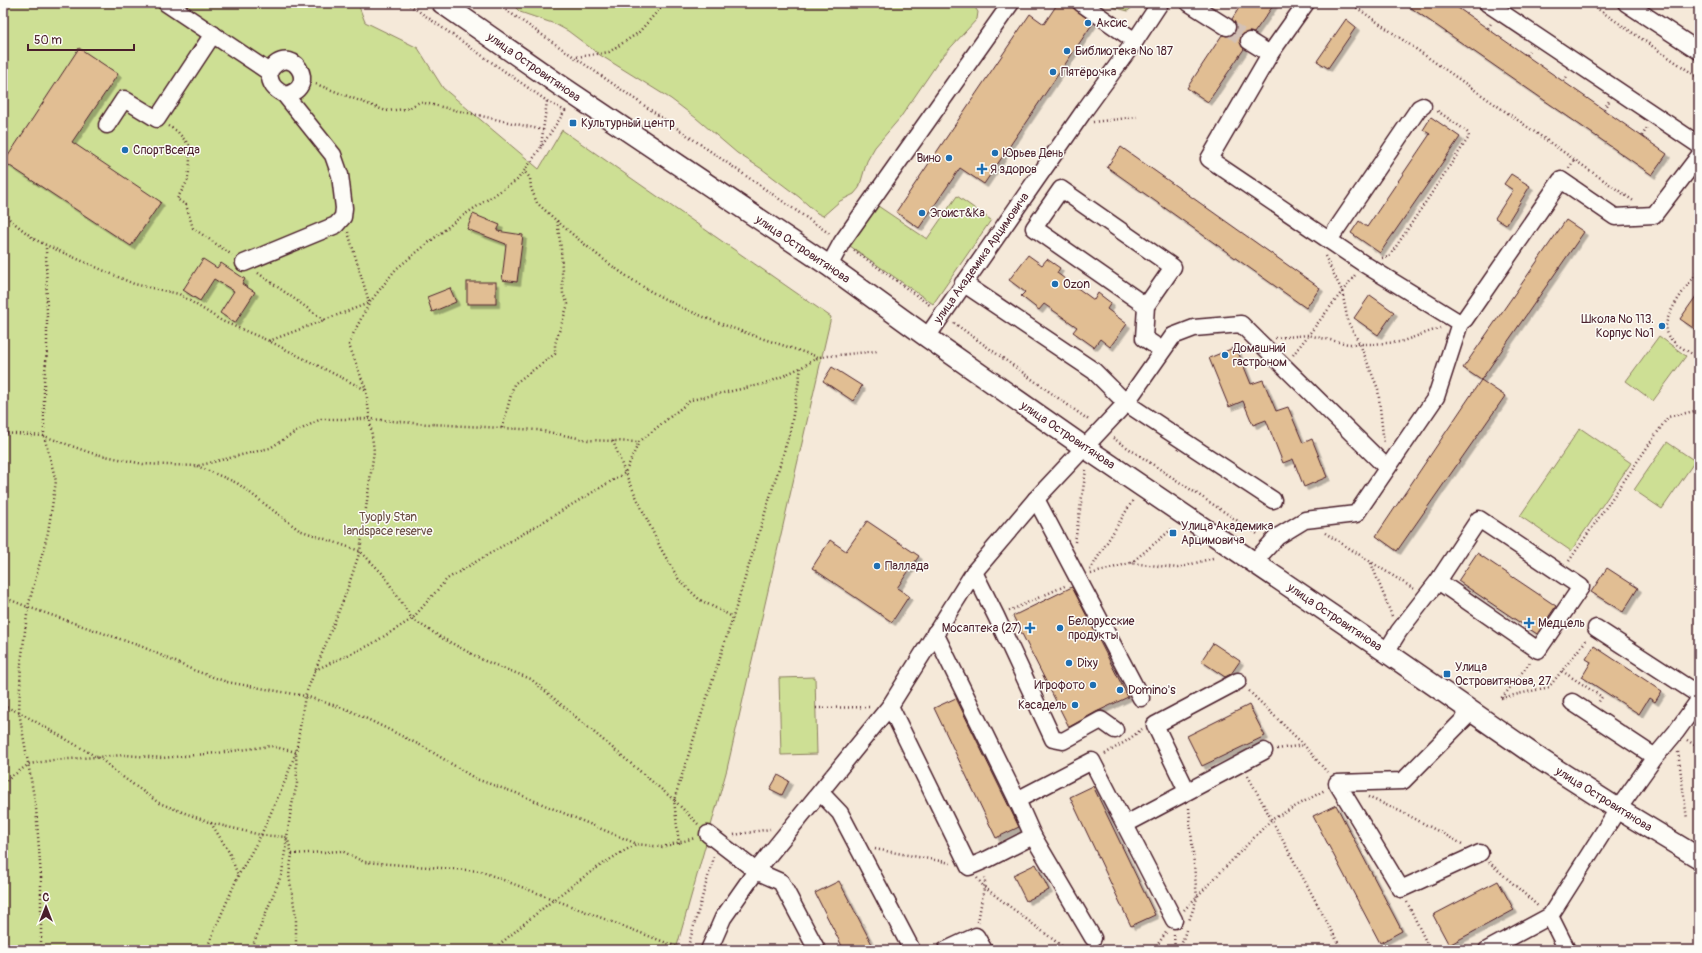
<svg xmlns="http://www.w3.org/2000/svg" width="1702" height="953" font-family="Pangolin,sans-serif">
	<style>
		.green { fill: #cddf94; stroke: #8c7f60 }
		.building { fill: #e1be93; stroke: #4a1f2b; filter: url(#shadow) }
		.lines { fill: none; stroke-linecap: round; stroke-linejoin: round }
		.minor-tunnel { stroke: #d3c1b6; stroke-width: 16; stroke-dasharray: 16 8; stroke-linecap: butt }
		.minor-casing { stroke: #4a1f2b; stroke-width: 19 }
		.major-casing { stroke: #4a1f2b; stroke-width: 23 }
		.path { stroke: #4a1f2b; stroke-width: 2.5; stroke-dasharray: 1 3; stroke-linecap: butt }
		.minor { stroke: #fdfcf7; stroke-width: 16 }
		.major { stroke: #fdfcf7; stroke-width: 20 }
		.poi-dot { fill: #1f6fb2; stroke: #fdfcf7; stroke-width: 1.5 }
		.labels { text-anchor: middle; stroke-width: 3; stroke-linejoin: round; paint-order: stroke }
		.poi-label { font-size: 12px; fill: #4a1f2b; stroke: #fdfcf7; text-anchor: start }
		.street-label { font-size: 12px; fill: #4a1f2b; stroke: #fdfcf7 }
		.park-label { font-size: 12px; fill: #6b4f45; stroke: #fdfcf7 }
	</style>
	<defs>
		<filter id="shadow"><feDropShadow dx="3.5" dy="3.5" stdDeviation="0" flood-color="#0004"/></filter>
	</defs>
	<rect width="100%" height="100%" fill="#f5e9d9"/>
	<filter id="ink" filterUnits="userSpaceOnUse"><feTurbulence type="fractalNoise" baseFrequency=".025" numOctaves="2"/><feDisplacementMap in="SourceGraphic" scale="8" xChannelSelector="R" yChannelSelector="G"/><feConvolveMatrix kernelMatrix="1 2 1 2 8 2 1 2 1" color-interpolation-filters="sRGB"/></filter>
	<g filter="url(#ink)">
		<g class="green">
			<path d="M3,3L358,4L365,22L418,48L443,88L539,169L562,130L831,317L727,769L677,946L678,950H3Z"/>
			<path d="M511,3H527C534,9 547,4 555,3H972L978,12L977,19L941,58L900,118L875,147L867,161L859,188L854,194L840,201L823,216L817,213L799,197L762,169L737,153L696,118L671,99L600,55L568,31L555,24L520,12Z"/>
			<path d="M1108,3H1137L1128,11L1113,7Z"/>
			<path d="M957,196L991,220L933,304L850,246L878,206L927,239Z"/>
			<path d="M1659,336L1686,356L1653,401L1626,381Z"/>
			<path d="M1580,428L1631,463L1571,551L1520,516Z"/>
			<path d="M1667,442L1695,461L1662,509L1634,490Z"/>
			<path d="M815,677L817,754L781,755L779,678Z"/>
		</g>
		<g class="building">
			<path d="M1058,3H1067L1093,23L984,184L960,168L919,228L896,212L1030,14L1044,24Z"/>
			<path d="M1242,3H1275L1254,33L1249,32L1241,36L1240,41L1244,49L1208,102L1187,88L1222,35L1227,36L1235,32L1236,27L1232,19Z"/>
			<path d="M1404,3H1451L1667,154L1652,175Z"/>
			<path d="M1346,19L1356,27L1328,68L1317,61Z"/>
			<path d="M79,48L118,74L72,142L161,202L131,246L4,162Z"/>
			<path d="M1431,117L1460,137L1380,253L1351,233L1359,221L1367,227L1430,134L1423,130Z"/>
			<path d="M1121,147L1320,288L1306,308L1107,167Z"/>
			<path d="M1511,174L1530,186L1506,225L1495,218L1513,190L1504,184Z"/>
			<path d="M473,214L500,225L497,231L523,235L517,282L502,280L506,244L467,229Z"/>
			<path d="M1566,220L1584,232L1481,380L1463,368Z"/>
			<path d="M1028,255L1042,265L1047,259L1060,268L1057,273L1094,300L1098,293L1111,303L1107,309L1127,324L1110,347L1100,339L1094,347L1073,332L1077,327L1044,304L1039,310L1021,296L1025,292L1009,280Z"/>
			<path d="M203,259L217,268L221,263L245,279L242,284L255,292L235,323L220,313L234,291L214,279L200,301L183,290Z"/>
			<rect x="467" y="282" width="29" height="22"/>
			<path d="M450,288L456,302L432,312L427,297Z"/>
			<path d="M1699,292V332L1680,319Z"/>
			<path d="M1370,295L1394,312L1378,335L1354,318Z"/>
			<path d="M1236,347L1251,384L1263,380L1276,411L1288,407L1303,443L1312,439L1327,477L1304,487L1293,459L1283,463L1266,420L1253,425L1243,401L1229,407L1209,358Z"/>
			<path d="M832,367L862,386L853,401L823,381Z"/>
			<path d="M1481,380L1505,396L1397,551L1376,536Z"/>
			<path d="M867,521L919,556L897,588L909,596L892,622L812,568L830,540L846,551Z"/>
			<path d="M1477,553L1556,606L1537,634L1458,581Z"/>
			<path d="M1607,568L1638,588L1623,612L1591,592Z"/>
			<path d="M1072,587L1128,697L1096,712L1069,727L1013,616Z"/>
			<path d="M1213,643L1240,661L1231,674L1225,677L1201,661Z"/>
			<path d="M1594,646L1662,691L1655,702L1649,698L1639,714L1582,677L1591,662L1586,659Z"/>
			<path d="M956,698L1019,827L996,838L934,708Z"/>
			<path d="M1249,705L1265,736L1202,766L1187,736Z"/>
			<path d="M778,775L789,781L782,795L770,789Z"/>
			<path d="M1093,786L1155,915L1131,926L1070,797Z"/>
			<path d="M1336,805L1402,931L1380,943L1313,816Z"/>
			<path d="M1036,864L1049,890L1026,901L1013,875Z"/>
			<path d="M839,881L875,950H844L815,893Z"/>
			<path d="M1498,881L1514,910L1449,945L1433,915Z"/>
		</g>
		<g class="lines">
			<path class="minor-tunnel" d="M1227,27L1249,41"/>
			<defs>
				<g id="minor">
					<path d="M166,3L269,72C270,85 274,89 285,95L333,155L340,175L344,208L343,217L336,225L244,263"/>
					<path d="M1081,3L1135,41"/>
					<path d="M1189,3L1227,27"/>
					<path d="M1487,3L1699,145"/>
					<path d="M1626,3L1699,51"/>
					<path d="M1249,41L1270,54"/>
					<path d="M269,72C290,39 322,87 285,95"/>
					<path d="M107,125L124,99L157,119L213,34"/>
					<path d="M1329,240L1419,108L1423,106"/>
					<path d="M829,266L842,242L1011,3"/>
					<path d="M963,283L1094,371L1126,403L1273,500"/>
					<path d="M1146,306L1173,267L1061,189L1034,228L1146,306L1144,338L1162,350"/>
					<path d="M1460,323L1465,319L1561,180L1615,217L1654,215L1699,156"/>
					<path d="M927,337L1084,111L1135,41L1160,3"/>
					<path d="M1036,499L1141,698"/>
					<path d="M1254,562L1277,537L1305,520L1356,514L1436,397L1460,323L1364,264L1209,159L1270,54L1306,3"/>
					<path d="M974,572L996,616L1053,739L1063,741L1101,720L1115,730"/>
					<path d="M1596,628L1699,695"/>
					<path d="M935,633L1017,800L1033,836L1093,938"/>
					<path d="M1386,652L1399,631L1438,581L1479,519L1581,587L1538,650L1438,581"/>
					<path d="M1572,702L1655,757"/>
					<path d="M890,706L969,867L988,859L1033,836"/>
					<path d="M1472,711L1403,781L1337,783L1401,889L1480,853"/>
					<path d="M1187,791L1155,725L1238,681"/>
					<path d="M821,793L840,813L912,950"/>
					<path d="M1017,800L1092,761L1174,920"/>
					<path d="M1126,824L1264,751"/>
					<path d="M708,834L756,871L781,882L817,950"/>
					<path d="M1550,916L1567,950"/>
					<path d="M709,950L723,918L756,871L890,706L974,572L1036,499L1126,403L1173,336L1194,328L1241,324L1387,468"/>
					<path d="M946,950L976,936L984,950"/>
					<path d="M1487,950L1550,916L1618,809L1655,757L1676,732L1699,700"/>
				</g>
				<path id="major" d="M442,3L558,84L829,266L927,337L1084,447L1386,652L1543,761L1618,809L1699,858"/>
			</defs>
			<use href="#minor" class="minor-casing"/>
			<use href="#major" class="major-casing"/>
			<g class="path">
				<path d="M496,3L830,234"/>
				<path d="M1350,3L1635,202"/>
				<path d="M1589,3L1699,78"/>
				<path d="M1488,28L1492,22"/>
				<path d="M1526,55L1530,49"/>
				<path d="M577,57L609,52L638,33L665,3"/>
				<path d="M1564,81L1568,75"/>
				<path d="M316,84L386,111L406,109L420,102L543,130"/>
				<path d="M1604,109L1609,101"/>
				<path d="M1093,122L1137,117"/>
				<path d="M168,126L177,131L189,145L190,163L188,180L177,199L186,205L193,228L232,255"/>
				<path d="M1642,136L1647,128"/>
				<path d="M541,146L547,101"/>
				<path d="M1569,168L1575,159"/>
				<path d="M3,214L34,239L46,245L134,284L179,294L222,321L269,341L366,390"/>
				<path d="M557,221C587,247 617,272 652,292C703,321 762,338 818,357"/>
				<path d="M348,232L369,302"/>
				<path d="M854,250L931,306"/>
				<path d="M1325,256L1342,291L1348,322L1360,344L1378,389L1384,444"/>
				<path d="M1382,258L1389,257L1469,137L1468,133L1465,130L1436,110"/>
				<path d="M1699,270C1690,283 1659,319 1667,334C1672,344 1690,352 1699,358"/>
				<path d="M258,273L324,320"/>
				<path d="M954,323L1090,421"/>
				<path d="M1275,338L1308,335L1348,344H1372L1400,342L1440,328"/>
				<path d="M269,341L369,303"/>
				<path d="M1293,355L1355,275"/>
				<path d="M502,428L514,384L555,354V344L568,304L563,294L561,248L557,221L537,203L531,188L530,178L524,171"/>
				<path d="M3,433L44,436L91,453L143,464L197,466L270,448L294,433L321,419H371L413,423L538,430L588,440L639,442"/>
				<path d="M1113,438L1259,535"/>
				<path d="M613,441L625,473L661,549L679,580L700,600L733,617"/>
				<path d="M197,466L237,483L299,530L360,551L383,574L412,619L442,638L485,661L531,679L674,800L679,844"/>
				<path d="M1325,533L1414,589"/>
				<path d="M1075,542L1086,470"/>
				<path d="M1569,561L1668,417L1699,410"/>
				<path d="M1131,563L1172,529"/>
				<path d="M1371,563L1392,616"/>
				<path d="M1090,570L1133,500"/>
				<path d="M1091,574L1130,563L1178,568L1213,558"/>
				<path d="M3,597L28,607L143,647L193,670L227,682L305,696L349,710L424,747L476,779L516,793L637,844L662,847L695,838"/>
				<path d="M1009,611L1067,585"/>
				<path d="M315,670L370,645L412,619L447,579L625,473L639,442L691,400L768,383L802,367L819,357L877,351"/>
				<path d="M1562,671L1602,697L1598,703"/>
				<path d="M1249,691L1304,745L1327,772"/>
				<path d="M1501,698L1549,687L1588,638"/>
				<path d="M1502,698L1531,661"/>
				<path d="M3,706L19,712L102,760L120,775L159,803L211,823L261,835L287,837L282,873L251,950"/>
				<path d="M816,708L871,707"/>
				<path d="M1687,740L1699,748"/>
				<path d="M1277,749L1304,745"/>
				<path d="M1678,752L1687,819"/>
				<path d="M1105,754L1128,740L1142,729"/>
				<path d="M1248,776L1342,950"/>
				<path d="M3,783L29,764L54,760L125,755L162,758L217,753L271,746L296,752L297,784L291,809L287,837L292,854L289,875L296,917V950"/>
				<path d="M1368,797L1404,813L1464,845"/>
				<path d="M1189,808L1197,898L1189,921"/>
				<path d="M211,823L229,852L238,875"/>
				<path d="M698,824L674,800L733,617L790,432L801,368"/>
				<path d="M734,835L770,829"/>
				<path d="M875,849L951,863"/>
				<path d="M292,854L342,851L364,862L480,871L685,950"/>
				<path d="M1489,862L1539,907"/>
				<path d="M977,878L984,887L1067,950"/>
				<path d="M1407,902L1430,950"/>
				<path d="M1184,910L1271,820L1325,790"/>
				<path d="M978,922L986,876"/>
				<path d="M1174,935L1175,950"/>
				<path d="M41,950V877L36,808L19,712L21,663L28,607L48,532L56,481L44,436V381L47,352V319L46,245"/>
				<path d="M206,950L238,876L261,835L286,779L296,752L305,696L346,593L360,551L374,451L366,390L349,345L354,332L370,302L396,269L458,219L517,180L531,162L565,111L547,101L407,3"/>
				<path d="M493,950C538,912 585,871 637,844"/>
				<path d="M687,950L714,856"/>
				<path d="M1154,950L1167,931"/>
				<path d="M1180,950L1186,930"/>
			</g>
			<use href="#minor" class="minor"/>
			<use href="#major" class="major"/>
		</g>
	</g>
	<g class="poi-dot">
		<circle cx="1088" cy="23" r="4"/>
		<circle cx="1067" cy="51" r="4"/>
		<circle cx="1053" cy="72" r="4"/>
		<rect x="569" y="119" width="8" height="8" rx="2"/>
		<circle cx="125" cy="150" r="4"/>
		<circle cx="995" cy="153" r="4"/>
		<circle cx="949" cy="158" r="4"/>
		<path d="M980 163h4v4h4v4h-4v4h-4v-4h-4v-4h4z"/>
		<circle cx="922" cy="213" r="4"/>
		<circle cx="1055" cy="284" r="4"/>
		<circle cx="1662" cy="326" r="4"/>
		<circle cx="1225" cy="355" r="4"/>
		<rect x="1169" y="529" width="8" height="8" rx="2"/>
		<circle cx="877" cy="566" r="4"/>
		<path d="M1527 617h4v4h4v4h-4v4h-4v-4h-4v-4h4z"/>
		<path d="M1028 622h4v4h4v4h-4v4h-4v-4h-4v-4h4z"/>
		<circle cx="1060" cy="628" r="4"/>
		<circle cx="1069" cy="663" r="4"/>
		<rect x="1443" y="670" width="8" height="8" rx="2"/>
		<circle cx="1093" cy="685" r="4"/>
		<circle cx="1120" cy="690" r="4"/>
		<circle cx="1075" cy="705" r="4"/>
	</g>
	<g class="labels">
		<g class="poi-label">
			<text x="1096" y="27">Аксис</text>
			<text x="1075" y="55">Библиотека № 187</text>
			<text x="1061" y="76">Пятёрочка</text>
			<text x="581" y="127">Культурный центр</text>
			<text x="133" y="154">СпортВсегда</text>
			<text x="1003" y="157">Юрьев День</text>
			<text x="941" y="162" text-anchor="end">Вино</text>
			<text x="990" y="173">Я здоров</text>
			<text x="930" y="217">Эгоист&amp;Ка</text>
			<text x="1063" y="288">Ozon</text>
			<text x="1654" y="323" text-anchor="end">Школа № 113.<tspan x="1654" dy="14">Корпус №1</tspan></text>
			<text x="1233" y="352">Домашний<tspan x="1233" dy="14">гастроном</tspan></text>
			<text x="1181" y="530">Улица Академика<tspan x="1181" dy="14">Арцимовича</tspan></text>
			<text x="885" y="570">Паллада</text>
			<text x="1068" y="625">Белорусские<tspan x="1068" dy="14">продукты</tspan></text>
			<text x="1538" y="627">Медцель</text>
			<text x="1022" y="632" text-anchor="end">Мосаптека (27)</text>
			<text x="1077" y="667">Dixy</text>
			<text x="1455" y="671">Улица<tspan x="1455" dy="14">Островитянова, 27</tspan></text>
			<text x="1085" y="689" text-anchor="end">Игрофото</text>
			<text x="1128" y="694">Domino's</text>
			<text x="1067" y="709" text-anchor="end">Касадель</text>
		</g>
		<g class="street-label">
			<text transform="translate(534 67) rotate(35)" y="4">улица Островитянова</text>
			<text transform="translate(803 249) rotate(34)" y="4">улица Островитянова</text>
			<text transform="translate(981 258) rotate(-55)" y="4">улица Академика Арцимовича</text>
			<text transform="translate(1068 435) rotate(34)" y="4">улица Островитянова</text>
			<text transform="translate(1335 617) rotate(34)" y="4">улица Островитянова</text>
			<text transform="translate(1604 799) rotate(32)" y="4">улица Островитянова</text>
		</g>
		<g class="park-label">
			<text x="388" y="521">Tyoply Stan<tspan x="388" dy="14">landspace reserve</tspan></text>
		</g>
	</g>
	<rect width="1702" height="953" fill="none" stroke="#fdfcf7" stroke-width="16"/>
	<rect x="8" y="8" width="1686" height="937" fill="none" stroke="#4a1f2b" stroke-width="1.5" filter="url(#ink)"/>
	<g transform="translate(46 907)" stroke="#fdfcf7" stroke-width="3" paint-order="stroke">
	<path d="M0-3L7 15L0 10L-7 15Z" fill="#4a1f2b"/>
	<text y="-6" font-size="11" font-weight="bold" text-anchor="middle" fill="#4a1f2b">С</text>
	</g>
	<path d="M28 44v6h106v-6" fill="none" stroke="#4a1f2b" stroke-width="2"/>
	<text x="34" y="44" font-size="12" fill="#4a1f2b" stroke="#fdfcf7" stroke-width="3" paint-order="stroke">50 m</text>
</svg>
